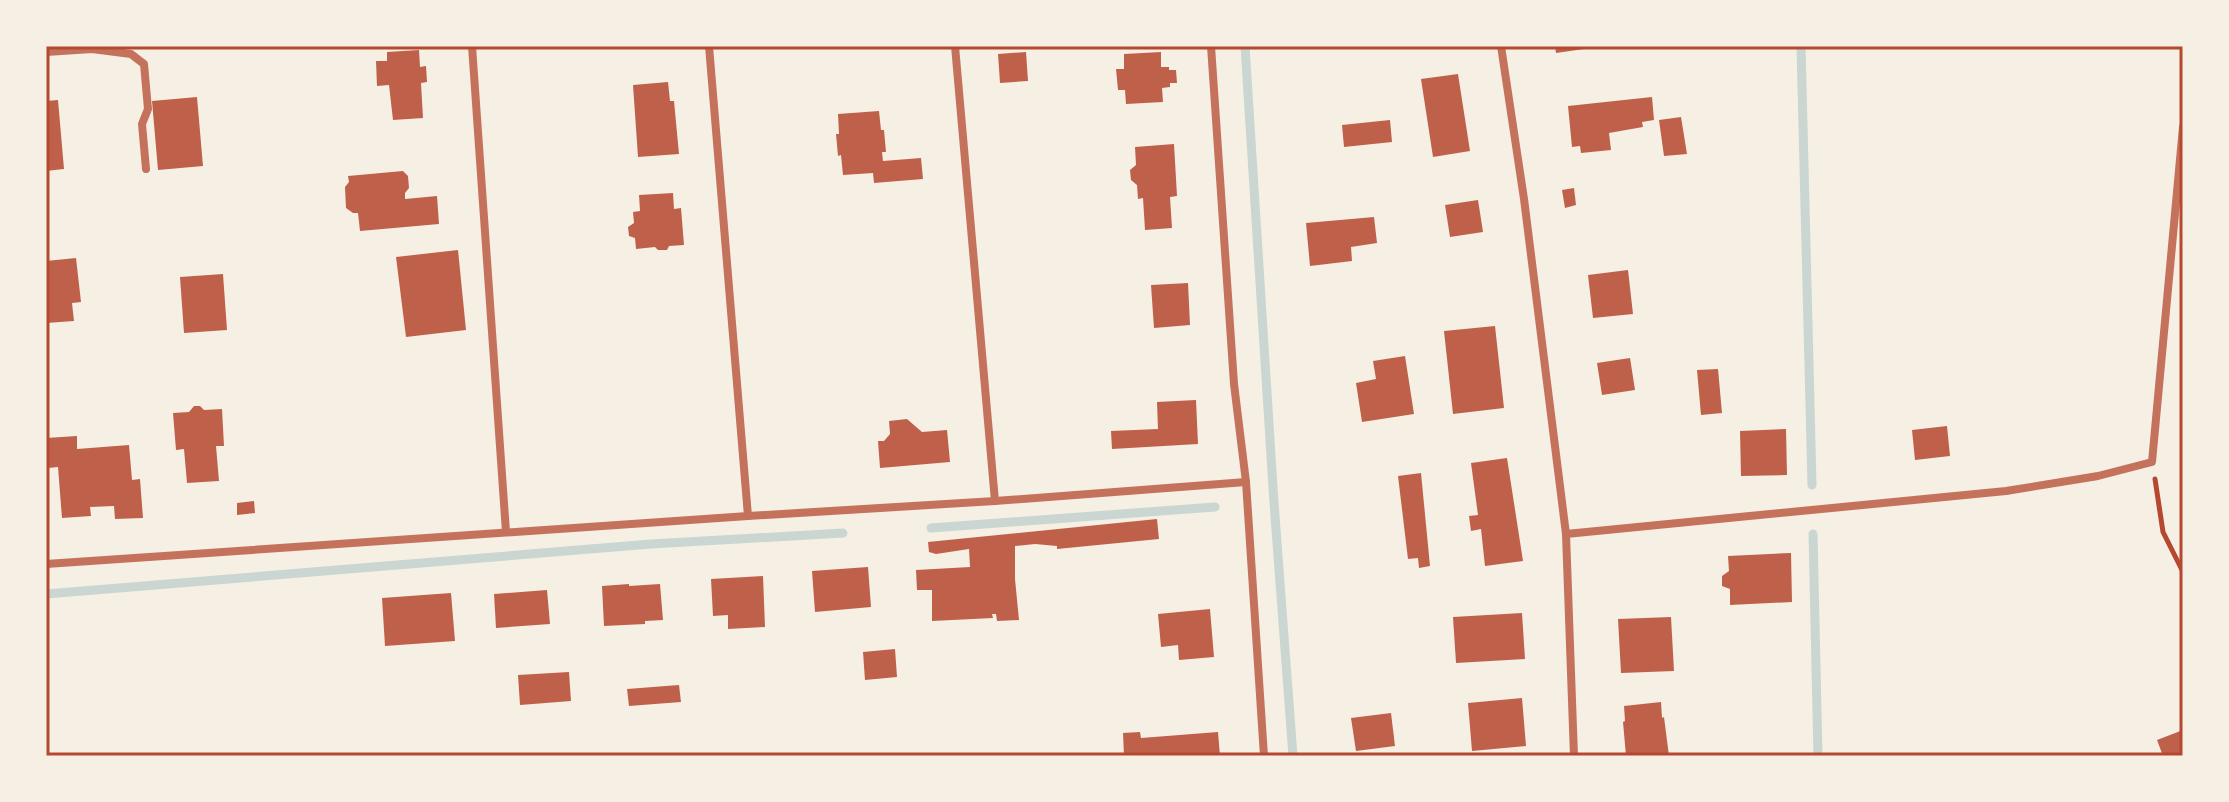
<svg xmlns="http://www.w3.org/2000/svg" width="2229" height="802" font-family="'Open Sans',sans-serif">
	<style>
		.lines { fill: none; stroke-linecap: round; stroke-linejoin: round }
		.stream { stroke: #c9d6d2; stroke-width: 9 }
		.building { fill: #bf614a }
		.path { stroke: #b5482f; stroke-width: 5 }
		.minor { stroke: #c5725c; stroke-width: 8 }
		.neatline { fill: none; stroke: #b5482f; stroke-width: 3 }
	</style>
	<rect width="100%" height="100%" fill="#f6efe4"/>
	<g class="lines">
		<g class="stream">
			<path d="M1245,46L1274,503L1293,756"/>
			<path d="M1801,46L1812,485"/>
			<path d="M931,528L1215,507"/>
			<path d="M1813,534L1818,756"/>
			<path d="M46,594L651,544L843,533"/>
		</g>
	</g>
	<g class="building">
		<path d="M1555,46H1591V48L1556,53Z"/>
		<path d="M419,50L420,67L426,66L427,82L421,83L423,118L393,120L389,85L377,86L376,61H387V52Z"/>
		<path d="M1026,52L1028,81L1000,83L998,54Z"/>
		<path d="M1161,52V67H1169V70H1176L1177,83H1170V87L1162,88L1163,102L1126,104L1125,90H1118L1116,69H1124V54Z"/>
		<path d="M1458,74L1470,151L1433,157L1421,79Z"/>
		<path d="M668,82L670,101H674L679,154L638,157L633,85Z"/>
		<path d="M197,97L203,166L158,170L152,101Z"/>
		<path d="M1652,97L1654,120L1642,122L1643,127L1609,133L1611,150L1581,153L1580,146L1572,147L1568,106Z"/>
		<path d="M58,100L64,169L46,171V101Z"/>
		<path d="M879,111L881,130H884L886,152H882L883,161L921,158L923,179L874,183L873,173L843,175L841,155L838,156L836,134H839L838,114Z"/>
		<path d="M1681,117L1687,154L1664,156L1659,120Z"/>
		<path d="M1390,120L1392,142L1344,147L1342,125Z"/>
		<path d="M1174,144L1177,196L1170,197L1172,228L1145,230L1143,198L1138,199L1137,185L1131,180L1130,170L1136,165L1135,147Z"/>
		<path d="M403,171L408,176L409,188L405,193V199L437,196L439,224L360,231L358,213H353L346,208L345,187L349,182L348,176Z"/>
		<path d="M1574,188L1576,205L1565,208L1562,190Z"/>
		<path d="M673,193L674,209L681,208L684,245L669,246L667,250H658L655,247L636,249L635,238L629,236L628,227L634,223L633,212L640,211L639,195Z"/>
		<path d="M1478,200L1483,232L1450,237L1445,205Z"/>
		<path d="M1374,217L1377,243L1351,247L1352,261L1310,266L1306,223Z"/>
		<path d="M458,250L466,330L406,337L396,257Z"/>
		<path d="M76,258L81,302L72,303L74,321L46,323V261Z"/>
		<path d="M1628,270L1633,314L1593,318L1588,275Z"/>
		<path d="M223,274L227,330L184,333L180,277Z"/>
		<path d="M1188,283L1190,325L1154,328L1151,285Z"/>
		<path d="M1495,326L1504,408L1453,414L1444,331Z"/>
		<path d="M1405,356L1414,414L1362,422L1356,383L1376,379L1373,361Z"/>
		<path d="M1630,358L1635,390L1602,395L1597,363Z"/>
		<path d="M1718,369L1722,413L1701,415L1697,370Z"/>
		<path d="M1196,400L1198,444L1112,449L1111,431L1158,429L1157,402Z"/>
		<path d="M194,406H200L204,410L222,409L224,446H216L219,481L187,483L184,449L176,450L173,413L189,412Z"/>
		<path d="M907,419L922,432L947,430L950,462L880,468L878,441H884L890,434L889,421Z"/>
		<path d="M1947,426L1950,456L1915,460L1912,430Z"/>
		<path d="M1786,429L1787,475L1741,476L1740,431Z"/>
		<path d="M77,436V449L129,445L132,480L140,479L143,518L115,519L114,506L90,507L91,516L62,518L58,467L48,468L46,438Z"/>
		<path d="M1507,458L1523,561L1485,566L1481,529L1471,531L1469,516L1478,515L1471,463Z"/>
		<path d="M1421,473L1430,566L1419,568L1418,558L1408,559L1398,476Z"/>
		<path d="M254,501L255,513L237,515V503Z"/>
		<path d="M1157,519L1159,539L1057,549V546L1035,544L1015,546V579L1019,620L997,621L996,614H992L993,618L932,621V590H917L916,570L970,567L969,549L936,554L929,552L928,542Z"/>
		<path d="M1791,553L1792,602L1730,605V589L1722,586V576L1729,571L1728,556Z"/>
		<path d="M868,567L871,607L815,612L812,571Z"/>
		<path d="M763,576L765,627L728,629V615L713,616L711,579Z"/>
		<path d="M629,584V586L660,584L663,620L645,621V624L604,626L602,586Z"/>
		<path d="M547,590L550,624L496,628L494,594Z"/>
		<path d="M451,593L455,641L385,646L382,598Z"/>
		<path d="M1210,609L1214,657L1179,660L1178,645L1161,647L1158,614Z"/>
		<path d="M1522,613L1525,659L1456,663L1453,617Z"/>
		<path d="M1671,617L1674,671L1621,673L1618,619Z"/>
		<path d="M895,649L897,677L865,680L863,652Z"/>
		<path d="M569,672L571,701L520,705L518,675Z"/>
		<path d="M679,685L681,702L629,706L627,689Z"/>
		<path d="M1522,698L1526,746L1472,751L1468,703Z"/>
		<path d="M1661,702L1662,718L1664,717L1669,756H1626L1623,722L1625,721L1624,706Z"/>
		<path d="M1391,713L1395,746L1356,751L1351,718Z"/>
		<path d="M2183,730V756H2163L2157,740Z"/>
		<path d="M1140,732L1141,738L1218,732L1220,756H1124L1123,733Z"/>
	</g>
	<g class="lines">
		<path class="path" d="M2155,479L2163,532L2183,572"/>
		<g class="minor">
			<path d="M472,46L506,532"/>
			<path d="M709,46L748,516"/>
			<path d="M955,46L995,501"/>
			<path d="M1211,46L1234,384L1246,482L1264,756"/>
			<path d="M1501,46L1524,199L1566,534L1574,756"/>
			<path d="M46,52L92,49L131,54L144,64L148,109L142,124L146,169"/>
			<path d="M1566,534L2006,491L2098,476L2152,462L2183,127"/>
			<path d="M46,564L748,516L995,501L1246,482"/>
		</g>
	</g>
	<rect width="2229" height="802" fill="none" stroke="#f6efe4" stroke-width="96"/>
	<rect x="48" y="48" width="2133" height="706" class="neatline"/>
</svg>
